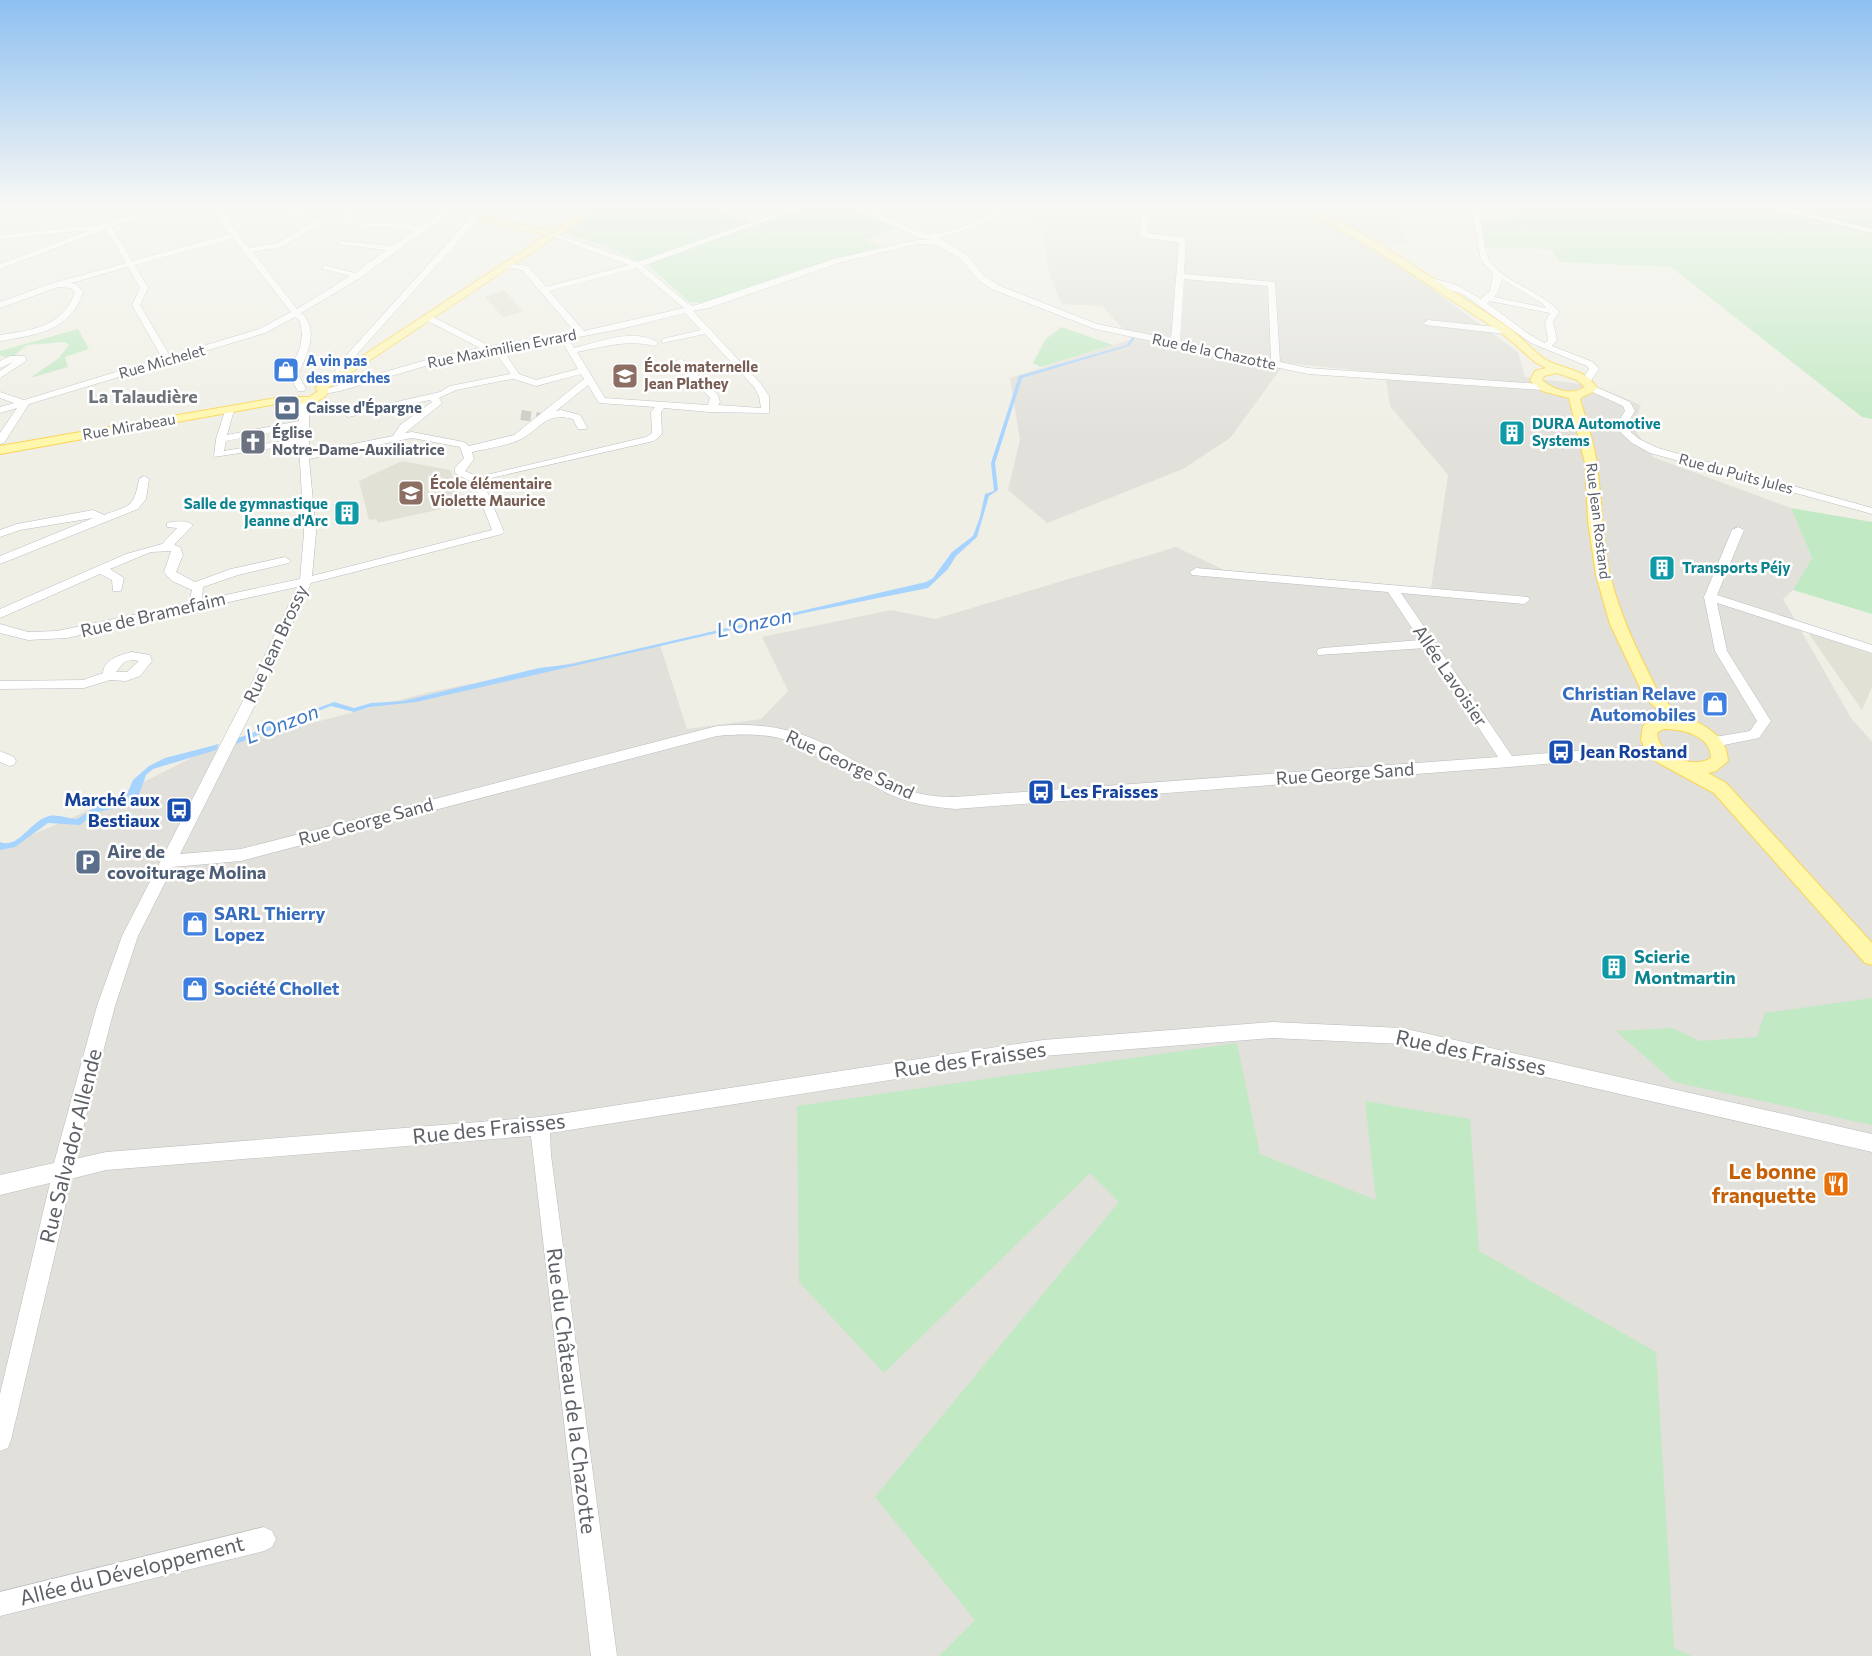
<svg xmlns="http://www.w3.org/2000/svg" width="1872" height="1656" font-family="Commissioner,sans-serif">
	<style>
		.industrial { fill: #e1e0da }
		.education { fill: #e2e1d6 }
		.green { fill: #c1e9c3 }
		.water { fill: #a7d3ff }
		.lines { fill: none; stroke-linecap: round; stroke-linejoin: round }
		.minor-tunnel { stroke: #cbccc6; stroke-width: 10; stroke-dasharray: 10 5; stroke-linecap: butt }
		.minor-casing { stroke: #b8bbc0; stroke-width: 1 }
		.major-casing { stroke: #fad555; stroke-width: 2 }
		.minor { fill: #fff; fill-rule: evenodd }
		.major { fill: #fff7ac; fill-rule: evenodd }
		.labels { text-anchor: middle; stroke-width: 5; stroke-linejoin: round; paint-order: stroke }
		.far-street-label { font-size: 15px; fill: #5d6167; stroke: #fff }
		.far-shop-label { font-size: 15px; font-weight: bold; fill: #366cbe; stroke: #fff; text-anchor: start }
		.far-education-label { font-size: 15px; font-weight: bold; fill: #785e54; stroke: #fff; text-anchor: start }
		.far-service-label { font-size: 15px; font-weight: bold; fill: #4e5e75; stroke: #fff; text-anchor: start }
		.far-culture-label { font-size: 15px; font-weight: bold; fill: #0d838f; stroke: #fff; text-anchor: start }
		.far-worship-label { font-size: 15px; font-weight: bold; fill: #5b616d; stroke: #fff; text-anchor: start }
		.far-quarter-label { font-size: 18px; font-weight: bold; fill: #6e7379; stroke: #fff }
		.street-label { font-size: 18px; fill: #5d6167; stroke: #fff }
		.shop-label { font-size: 18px; font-weight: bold; fill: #366cbe; stroke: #fff; text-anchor: start }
		.transit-label { font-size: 18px; font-weight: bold; fill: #164399; stroke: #fff; text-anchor: start }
		.service-label { font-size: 18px; font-weight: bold; fill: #4e5e75; stroke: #fff; text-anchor: start }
		.culture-label { font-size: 18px; font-weight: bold; fill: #0d838f; stroke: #fff; text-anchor: start }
		.water-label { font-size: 20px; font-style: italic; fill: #3f77c2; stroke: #fff }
		.near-street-label { font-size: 21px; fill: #5d6167; stroke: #fff }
		.near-food-label { font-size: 21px; font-weight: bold; fill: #c56008; stroke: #fff; text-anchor: end }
	</style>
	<rect width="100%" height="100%" fill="#f0efe6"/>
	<path class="industrial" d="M1005,204H1392L1406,244L1369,243L1518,352L1525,377L1596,386L1641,405L1633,427L1653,457L1791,508L1812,558L1793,590L1783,599L1851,718L1872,742V1656H0V848L72,818L205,751L430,692L660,645L687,729L761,719L788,691L762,637L891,610L935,619L1176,547L1224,570L1431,588L1448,475L1390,406L1385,373L1285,363L1230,438L1183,469L1047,523L1008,490L1020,440L1010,378L1132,339L1102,306L1061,304L1049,272L1043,235L1051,230Z"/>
	<g class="education">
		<path d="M504,290L514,301L523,312L503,317L485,297Z"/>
		<path d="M402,461L450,470L464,504L378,523L376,519L369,520L359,481Z"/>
		<path d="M1807,631L1872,654V687L1862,710Z"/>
	</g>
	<g class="green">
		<path d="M606,204H703L753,222L640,262L603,245L565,233Z"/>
		<path d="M811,204H841L897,228L865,240L881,247L813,267H806L703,303L689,302L649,266L653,261Z"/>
		<path d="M1520,204H1872V419L1862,417L1671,267L1561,262L1550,249L1486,247L1481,219L1510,222Z"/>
		<path d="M1061,327L1113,345L1041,367L1033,363L1045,340Z"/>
		<path d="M78,329L89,349L65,357L68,367L30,378L59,358L69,345L65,342L27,345L10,359L0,355V351Z"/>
		<path d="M1791,508L1872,522V614L1793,590L1812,558Z"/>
		<path d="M1872,998V1125L1674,1082L1616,1031L1672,1028L1700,1041L1757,1037L1765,1013Z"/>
		<path d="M1237,1043L1260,1154L1376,1200L1365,1101L1470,1119L1479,1251L1656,1352L1674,1648L1692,1656H939L975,1620L875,1497L1119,1202L1090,1173L884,1373L799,1282L797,1106Z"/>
	</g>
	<g class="water">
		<path d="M1132,337L1135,338L1129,346L1022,378L995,463L998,490L989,496L977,537L956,556L948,569L928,588L809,612L416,702L370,707L354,712L331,706L231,746L233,740L334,702L354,708L371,703L403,701L539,668L572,664L926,582L933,578L952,552L973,536L980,517L985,494L994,491L991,463L1019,376L1127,345Z"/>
		<path d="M219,744L216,750L153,769L146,775L139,794L132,802L122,807L97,812L80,825L48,823L15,847L0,850V842C18,850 31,820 49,816C58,814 68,819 77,819L97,806L125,799L133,780L149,766L165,758Z"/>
	</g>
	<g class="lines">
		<path class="minor-tunnel" d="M521,415L542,418"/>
		<defs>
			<g id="minor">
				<path d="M160,204H170L112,227L132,261L230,234L208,204H215L224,216L259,204H268L227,220L249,248L277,243L311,223L292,215L281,204H288L296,210L327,204H339L302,214L321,223L282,247L253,252L297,309L350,276L323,269V265L355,273L386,250L343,245H340V241L392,246L415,231C391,224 366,230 342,221L344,212L359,204H367L349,218L358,222H400L419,227L453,204H461L360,278L301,313C320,329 307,356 298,374L306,389L304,391H298L288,374L300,348L302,334L300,321L295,317L265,333L29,404L4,443L0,444V433L17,408L0,413V407L14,403L0,398V392L24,400L162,358L132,305L140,288L128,267L71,283L76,284L83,292C71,331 36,335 0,341V335C32,330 63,327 75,292L71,288L58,287L0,308V302L53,283L126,263L106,229L0,269V264L90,230L0,239V235L107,224ZM233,238L291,312L259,329L170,356L140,305L148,288L135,265Z"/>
				<path d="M803,204H813L643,266L687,303L693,306L837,258L917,240H933L919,238L845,204H853L865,209L879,204H888L872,211L925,234L948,232L996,213L978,204H986L1002,210L1017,204H1026L978,226L939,238L968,256L984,276L1000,286L1097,324L1171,339L1179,242L1140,237L1142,214L1125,204H1134L1150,213L1147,233L1186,238L1184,274L1275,282L1280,362L1308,368L1542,384L1547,387L1542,390L1308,374L1095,329L994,290L978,280L962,260L937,245L917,244L842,262L709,308L693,311L761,384L769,396V413L709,412L664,408L661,412L662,434L654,441L482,480V476L646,437L652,433L651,412L655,407L599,403L588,385L556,411L561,410L580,415L587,427L586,429H578L573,419C546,412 543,426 523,438C509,446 487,448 472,452L474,459L465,471L476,476V480H468L455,473V468L464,458L460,447L412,438L309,459L316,533L312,576L492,530L474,484L479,481L484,484L504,532L502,534L311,583L263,689L180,854L241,849L717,726C752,723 784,726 816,740C848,754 882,782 914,792C927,796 941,797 955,797L1498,757L1426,648L1318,655L1317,652L1318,649L1323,648L1420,640L1388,592L1192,575L1190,572L1196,568L1528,597L1530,600L1524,604L1401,593L1512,756L1655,745L1660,746L1662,750L1660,754L1509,767L955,809C936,807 918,805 901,799C862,784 830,754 790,741C766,733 742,734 717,736L241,861L173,867L138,936L115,1006L75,1159L106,1152L540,1117L1043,1040L1272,1022L1402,1028L1872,1134V1152L1402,1044L1272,1038L1043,1056L550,1133L551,1155L617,1656H591L531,1136L106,1170L70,1179L62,1224L11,1440L8,1448L0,1451V1394L50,1183L0,1195V1175L54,1163L97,1006L122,936L249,689L297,587L67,638L28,640L0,633V624L28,632L57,631L189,603L192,590L172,581L164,572L171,551L151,552L110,569L124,578L121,591H113L112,580L100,574L0,618V609L126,554L162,544L177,528L167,527V523C174,521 187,520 193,525L174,545L180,547L183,555L176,572L195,582L231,569L285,557L291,561L289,563L238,575L203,587L202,600L300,579L304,533L299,444L214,457L216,439L226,408L234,410L227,435L299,421V409L295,401L303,399L309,409V453L393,436L400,425L432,402L430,400L348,417L343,414L440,392L450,386L510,374L509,371L494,351L439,362L340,391L324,394L319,391L433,358L480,348L426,320L425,318L429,315L490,346L575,332L522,270L505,267V263L528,266L546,287L629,265L551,236V232L637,262ZM636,268L684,308L584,331L549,291ZM1184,279L1268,286L1271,360L1180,341ZM685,313L701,330L662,339V343L705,334L754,387L759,396L761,408L718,405L720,402L718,395L681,358L676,361L678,363L710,398L708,405L605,398L577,352C603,347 628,339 654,346L658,343C636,327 599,342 574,348L569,339L625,328ZM561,340L578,369L536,380L519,374L502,349ZM581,374L584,379L514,435L469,446L464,442L412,432L405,433L440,405L442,403L439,398L456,390L506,380L514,379L536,386ZM299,427V438L224,451L226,441Z"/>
				<path d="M1471,204H1479C1481,218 1483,248 1489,260C1501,281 1540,291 1558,310L1559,312L1553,322L1557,340L1552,346L1593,362L1599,369L1590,382L1582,380L1589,369L1587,366L1531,343L1464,295L1420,278L1424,276L1457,285L1481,299L1490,291L1493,274L1481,260ZM1502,279L1543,304L1546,308L1494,297L1498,292ZM1489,301L1550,313L1545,322L1548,340L1545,343L1530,335L1487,303Z"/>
				<path d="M1755,204H1767L1872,229V233Z"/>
				<path d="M473,215L480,217L358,353L345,370L344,379H338L335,370L352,349Z"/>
				<path d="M1428,320L1506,328L1510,331L1506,334L1425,325L1424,323Z"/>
				<path d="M23,356L26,357V361L0,378V371L13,362L0,368V361L10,356Z"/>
				<path d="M1588,386H1594L1630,402L1635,411L1625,427L1639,439L1658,448L1872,508V514L1650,453L1632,443L1615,427L1625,411L1623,406L1588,390Z"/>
				<path d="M144,476L149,479L146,499L138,509L0,564V556L93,518L20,530L0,537V530L17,524L93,510L104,515C130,505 134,508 139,479Z"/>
				<path d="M1738,527L1744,530L1717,595L1872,645V653L1717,603L1727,651L1771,721L1759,738L1714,747L1707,742L1709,738L1750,731L1757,721L1715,651L1704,597L1732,530Z"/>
				<path d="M132,652L150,655L152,661L140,676L126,681L110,680L84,688L0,689V681L83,680L103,673C104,659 120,655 132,652ZM132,660L139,661L127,672H116L124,662Z"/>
				<path d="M0,751L14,757L16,761L14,765L9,766L0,762Z"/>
				<path d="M264,1527L272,1531L276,1539L272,1547L264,1551L0,1616V1592Z"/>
			</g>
			<g id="major">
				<path d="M483,204H492L482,216L553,231L595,204H604L328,388V393C316,408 299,403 282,403L0,454V446L282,397H309L318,391L315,388L317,386L547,235L473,219V215Z"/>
				<path d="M1283,204C1327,204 1402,259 1440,283C1463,298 1486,312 1509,328C1521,337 1531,349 1543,358C1561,370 1585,367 1597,388C1592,395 1584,394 1580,399C1586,421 1595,444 1597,466C1602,502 1602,539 1610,575C1620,616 1638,652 1657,690C1673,722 1727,721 1728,761L1716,771L1708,773L1726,783L1872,943V965L1865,963L1714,793L1657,762L1648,754L1641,740L1643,726L1654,719L1666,717L1645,698L1610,624L1596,575L1588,521L1585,463L1569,398L1542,391L1530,380L1535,371L1546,368L1535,362L1502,333L1374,249L1327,223ZM1557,373L1577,380L1585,387C1572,396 1553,390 1542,380L1544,376ZM1663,729C1682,729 1711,735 1711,758C1692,770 1658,755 1657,733Z"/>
			</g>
		</defs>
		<use href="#minor" class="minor-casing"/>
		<use href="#major" class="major-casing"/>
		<use href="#minor" class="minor"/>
		<use href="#major" class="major"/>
	</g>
	<linearGradient id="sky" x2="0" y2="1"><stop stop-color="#8ec0f1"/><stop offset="0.47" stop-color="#f8f8f4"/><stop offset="1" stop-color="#f8f8f4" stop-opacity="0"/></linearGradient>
	<rect width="1872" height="436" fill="url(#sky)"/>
	<defs>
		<symbol id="shop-square" viewBox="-11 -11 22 22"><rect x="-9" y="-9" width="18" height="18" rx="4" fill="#3f7fe0" stroke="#fff"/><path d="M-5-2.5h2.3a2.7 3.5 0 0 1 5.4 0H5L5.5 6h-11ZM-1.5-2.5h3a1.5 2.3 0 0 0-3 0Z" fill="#fff"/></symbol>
		<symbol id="school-square" viewBox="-11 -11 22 22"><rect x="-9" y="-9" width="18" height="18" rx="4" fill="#8d6e63" stroke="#fff"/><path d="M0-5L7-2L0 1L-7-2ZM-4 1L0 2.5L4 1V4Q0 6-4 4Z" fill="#fff"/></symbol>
		<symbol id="bank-square" viewBox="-11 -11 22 22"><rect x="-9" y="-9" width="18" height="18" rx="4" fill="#5c6f8a" stroke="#fff"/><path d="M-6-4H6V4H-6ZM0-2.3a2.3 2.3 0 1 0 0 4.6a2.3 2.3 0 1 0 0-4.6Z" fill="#fff"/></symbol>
		<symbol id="building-square" viewBox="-11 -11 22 22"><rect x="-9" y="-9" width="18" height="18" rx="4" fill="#0f9aa8" stroke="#fff"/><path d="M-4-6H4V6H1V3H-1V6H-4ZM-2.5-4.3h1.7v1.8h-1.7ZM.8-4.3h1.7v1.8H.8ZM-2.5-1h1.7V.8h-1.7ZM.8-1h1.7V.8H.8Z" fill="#fff"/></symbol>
		<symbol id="church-square" viewBox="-11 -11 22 22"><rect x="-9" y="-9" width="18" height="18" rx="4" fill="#6b7280" stroke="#fff"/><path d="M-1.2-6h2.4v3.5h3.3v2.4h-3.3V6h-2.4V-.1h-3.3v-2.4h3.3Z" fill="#fff"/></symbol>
		<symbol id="bus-square" viewBox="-11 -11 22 22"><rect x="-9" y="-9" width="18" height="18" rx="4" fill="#1a4fb4" stroke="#fff"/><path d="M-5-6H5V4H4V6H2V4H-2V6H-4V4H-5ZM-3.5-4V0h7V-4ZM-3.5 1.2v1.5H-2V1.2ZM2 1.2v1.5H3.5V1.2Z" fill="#fff"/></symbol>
		<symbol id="parking-square" viewBox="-11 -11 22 22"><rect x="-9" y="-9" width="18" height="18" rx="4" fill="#5c6f8a" stroke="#fff"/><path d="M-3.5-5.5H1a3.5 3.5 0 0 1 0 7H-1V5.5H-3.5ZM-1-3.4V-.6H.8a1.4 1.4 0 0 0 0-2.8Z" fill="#fff"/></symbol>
		<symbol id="restaurant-square" viewBox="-11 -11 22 22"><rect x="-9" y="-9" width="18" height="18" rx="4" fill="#e8710a" stroke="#fff"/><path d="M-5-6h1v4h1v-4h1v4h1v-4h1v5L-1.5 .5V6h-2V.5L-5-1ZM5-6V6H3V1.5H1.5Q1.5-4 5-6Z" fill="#fff"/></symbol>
	</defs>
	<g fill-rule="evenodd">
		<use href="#shop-square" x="271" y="355" width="30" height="30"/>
		<use href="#school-square" x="610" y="361" width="30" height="30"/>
		<use href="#bank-square" x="272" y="393" width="30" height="30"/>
		<use href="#building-square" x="1497" y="418" width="30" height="30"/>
		<use href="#church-square" x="238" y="427" width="30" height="30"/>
		<use href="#school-square" x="396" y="478" width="30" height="30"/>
		<use href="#building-square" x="332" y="498" width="30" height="30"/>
		<use href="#building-square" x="1647" y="553" width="30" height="30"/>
		<use href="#shop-square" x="1700" y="689" width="30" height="30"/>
		<use href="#bus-square" x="1546" y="737" width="30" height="30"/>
		<use href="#bus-square" x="1026" y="777" width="30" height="30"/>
		<use href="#bus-square" x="164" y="795" width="30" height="30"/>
		<use href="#parking-square" x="73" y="847" width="30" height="30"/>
		<use href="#shop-square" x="180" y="909" width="30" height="30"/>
		<use href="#building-square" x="1599" y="952" width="30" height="30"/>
		<use href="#shop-square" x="180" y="974" width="30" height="30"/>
		<use href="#restaurant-square" x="1821" y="1169" width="30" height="30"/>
	</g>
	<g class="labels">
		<g class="far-street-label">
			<text transform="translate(502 349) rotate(-11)" y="5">Rue Maximilien Evrard</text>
			<text transform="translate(1214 352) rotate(12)" y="5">Rue de la Chazotte</text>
			<text transform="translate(162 362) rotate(-16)" y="5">Rue Michelet</text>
			<text transform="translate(129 427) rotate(-10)" y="5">Rue Mirabeau</text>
			<text transform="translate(1736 474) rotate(15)" y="5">Rue du Puits Jules</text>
			<text transform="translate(1598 521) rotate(83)" y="5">Rue Jean Rostand</text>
		</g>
		<g class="far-shop-label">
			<text x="306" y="366">A vin pas<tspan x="306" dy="17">des marches</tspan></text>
		</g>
		<g class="far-education-label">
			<text x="644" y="372">École maternelle<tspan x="644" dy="17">Jean Plathey</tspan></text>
			<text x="430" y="489">École élémentaire<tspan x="430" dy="17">Violette Maurice</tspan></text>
		</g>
		<g class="far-service-label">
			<text x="306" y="413">Caisse d'Épargne</text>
		</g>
		<g class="far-culture-label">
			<text x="1532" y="429">DURA Automotive<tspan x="1532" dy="17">Systems</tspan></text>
			<text x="328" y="509" text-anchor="end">Salle de gymnastique<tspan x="328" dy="17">Jeanne d'Arc</tspan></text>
			<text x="1682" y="573">Transports Péjy</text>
		</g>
		<g class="far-worship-label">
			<text x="272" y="438">Église<tspan x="272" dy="17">Notre-Dame-Auxiliatrice</tspan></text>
		</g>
		<g class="far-quarter-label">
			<text x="143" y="403">La Talaudière</text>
		</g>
		<g class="street-label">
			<text transform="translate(153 615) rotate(-13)" y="6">Rue de Bramefaim</text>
			<text transform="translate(276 644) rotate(-65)" y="6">Rue Jean Brossy</text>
			<text transform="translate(1450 676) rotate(56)" y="6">Allée Lavoisier</text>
			<text transform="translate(850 765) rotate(25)" y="6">Rue George Sand</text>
			<text transform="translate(1345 774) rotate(-4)" y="6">Rue George Sand</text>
			<text transform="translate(366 822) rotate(-15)" y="6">Rue George Sand</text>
		</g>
		<g class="shop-label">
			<text x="1696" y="700" text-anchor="end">Christian Relave<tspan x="1696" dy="21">Automobiles</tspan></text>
			<text x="214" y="920">SARL Thierry<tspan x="214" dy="21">Lopez</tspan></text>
			<text x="214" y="995">Société Chollet</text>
		</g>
		<g class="transit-label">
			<text x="1580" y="758">Jean Rostand</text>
			<text x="1060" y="798">Les Fraisses</text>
			<text x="160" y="806" text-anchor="end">Marché aux<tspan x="160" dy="21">Bestiaux</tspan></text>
		</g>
		<g class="service-label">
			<text x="107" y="858">Aire de<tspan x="107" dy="21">covoiturage Molina</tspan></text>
		</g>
		<g class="culture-label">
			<text x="1634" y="963">Scierie<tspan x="1634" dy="21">Montmartin</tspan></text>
		</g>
		<g class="water-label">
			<text transform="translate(754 623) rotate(-12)" y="7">L'Onzon</text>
			<text transform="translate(282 724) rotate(-21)" y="7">L'Onzon</text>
		</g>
		<g class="near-street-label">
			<text transform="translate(1471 1053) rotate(12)" y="7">Rue des Fraisses</text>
			<text transform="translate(970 1060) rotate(-8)" y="7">Rue des Fraisses</text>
			<text transform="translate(489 1129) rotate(-6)" y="7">Rue des Fraisses</text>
			<text transform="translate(71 1146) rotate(-76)" y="7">Rue Salvador Allende</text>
			<text transform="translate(571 1391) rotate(83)" y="7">Rue du Château de la Chazotte</text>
			<text transform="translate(132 1571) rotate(-14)" y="7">Allée du Développement</text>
		</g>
		<g class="near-food-label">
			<text x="1816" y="1179">Le bonne<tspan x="1816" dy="24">franquette</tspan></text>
		</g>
	</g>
</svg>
